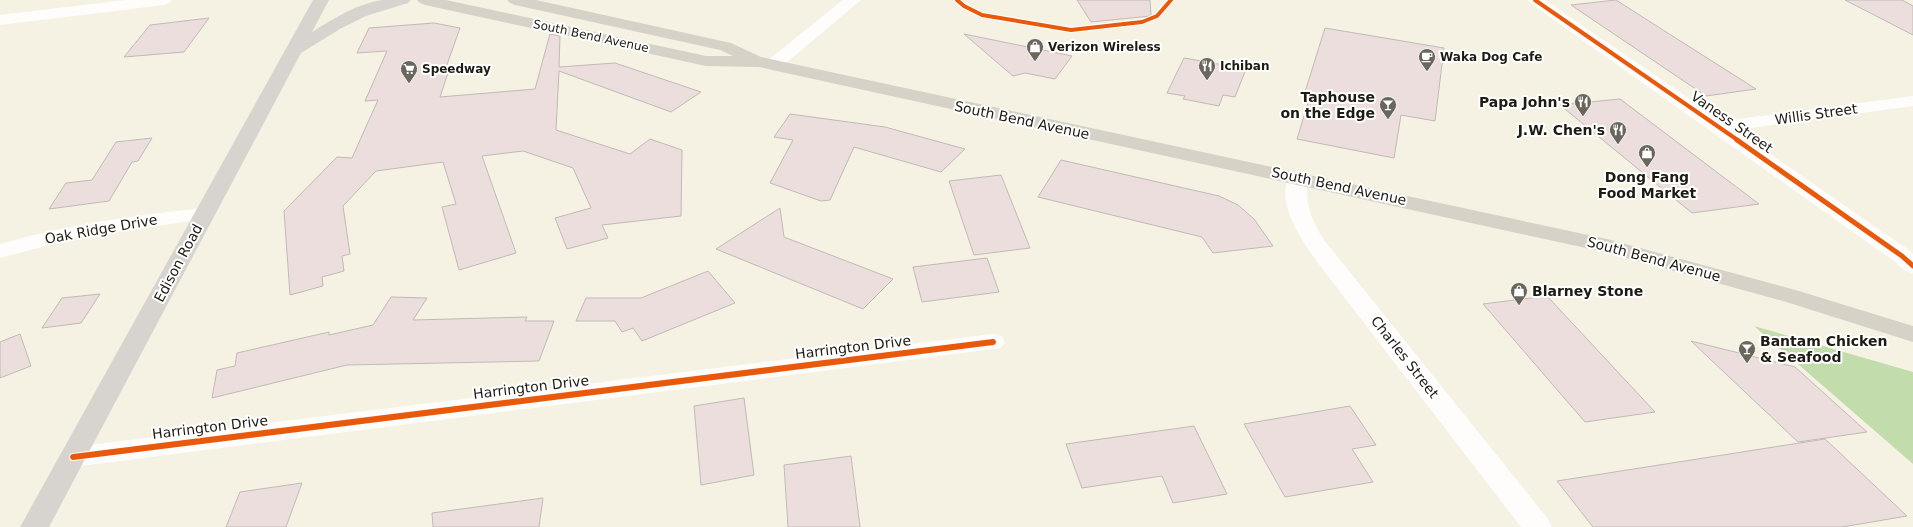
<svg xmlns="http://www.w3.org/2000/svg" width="1913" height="527" font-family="'DejaVu Sans',sans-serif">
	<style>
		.forest { fill: #c2dcac }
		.building { fill: #eddede; stroke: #c0bab6 }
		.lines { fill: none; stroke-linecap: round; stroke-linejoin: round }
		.street { fill: #fefdfb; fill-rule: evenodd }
		.secondary { fill: #d7d4cf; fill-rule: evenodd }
		.primary { fill: #d6d2c8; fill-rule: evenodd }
		.cycleway-far2-casing { stroke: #fff; stroke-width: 6 }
		.cycleway-far1-casing { stroke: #fff; stroke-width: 8 }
		.cycleway-casing { stroke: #fff; stroke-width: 8 }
		.cycleway-far2 { stroke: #e8590c; stroke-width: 4 }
		.cycleway-far1 { stroke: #e8590c; stroke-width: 5 }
		.cycleway { stroke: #e8590c; stroke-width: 6 }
		.labels { text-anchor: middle; stroke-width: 4; stroke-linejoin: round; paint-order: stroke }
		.far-street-label { font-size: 12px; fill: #1d1b12; stroke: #fff }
		.far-poi-label { font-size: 12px; font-weight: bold; fill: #1d1b12; stroke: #fff; text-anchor: start }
		.poi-label { font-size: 14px; font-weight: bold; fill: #1d1b12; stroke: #fff; text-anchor: end }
		.street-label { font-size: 14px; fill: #1d1b12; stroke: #fff }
	</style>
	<rect width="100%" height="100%" fill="#f5f2e4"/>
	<path class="forest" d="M1754,326L1913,372V464Z"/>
	<g class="building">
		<path d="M1077,0H1150L1151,16L1091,22Z"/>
		<path d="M1616,0L1663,30L1756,89L1706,96L1571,5Z"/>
		<path d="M1845,0H1902L1913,6V35Z"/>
		<path d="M209,18L184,52L124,57L150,25Z"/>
		<path d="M434,23L460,28L444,73H448L440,97L535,89L550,34L560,36L559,67L615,63L701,92L671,112L559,71L556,130L630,154L650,139L682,150L681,216L602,225L608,238L567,249L555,218L591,208L573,168L523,151L482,156L516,253L459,270L442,207L456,204L443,162L376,171L343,206L350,254L342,256L344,271L322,277L323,286L290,295L284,211L337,157L352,158L378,100L365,101L387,51L357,53L369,28Z"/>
		<path d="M1325,28L1444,48L1435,121L1401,115L1394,158L1297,139L1311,93L1305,92Z"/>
		<path d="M964,34L1072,56L1055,79L1025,73L1013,76Z"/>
		<path d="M1184,58L1246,69L1235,97L1223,95L1219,106L1183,99L1185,96L1167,93Z"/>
		<path d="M1620,99L1759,204L1692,213L1560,105Z"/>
		<path d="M790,114L885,127L965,149L941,172L854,147L830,200L821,201L770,183L793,140L774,137Z"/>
		<path d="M152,138L138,161L132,162L109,201L49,209L66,183L92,180L116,142Z"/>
		<path d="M1061,160L1219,196L1238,205L1254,219L1273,246L1213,253L1202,237L1038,197Z"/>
		<path d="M1001,175L1030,248L974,255L949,181Z"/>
		<path d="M780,208L784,237L893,279L863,309L716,249Z"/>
		<path d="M987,258L999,292L922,302L913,267Z"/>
		<path d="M708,271L735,303L642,341L633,328L622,332L615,321H576L586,298H641Z"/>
		<path d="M100,294L81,323L42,328L62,298Z"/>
		<path d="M1547,296L1655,412L1585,422L1483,304Z"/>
		<path d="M391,297L427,298L413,320L527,317L525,321H554L539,361L347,365L212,398L217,370L235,366L237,353L329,332V335L373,325Z"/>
		<path d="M20,334L31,366L0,378V342Z"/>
		<path d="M1691,341L1795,367L1867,432L1798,442Z"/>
		<path d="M744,398L754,475L701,485L694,406Z"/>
		<path d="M1350,406L1376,445L1352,449L1373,482L1285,497L1244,424Z"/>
		<path d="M1194,426L1227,494L1173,503L1162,476L1082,488L1066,444Z"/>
		<path d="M1825,439L1907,516L1842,527H1593L1557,481Z"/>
		<path d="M851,456L860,527H788L784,465Z"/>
		<path d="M302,483L286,527H226L240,492Z"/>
		<path d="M543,498L539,527H433L432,513Z"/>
	</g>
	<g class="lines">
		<g class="street">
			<path d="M126,0H172L169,3L164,5L0,25V15Z"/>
			<path d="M843,0H861L779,69L773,70L767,69L765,65L767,61Z"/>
			<path d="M1527,0H1545L1722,121L1913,96V106L1736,130L1910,251L1913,254V273L1905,271L1894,261L1530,3Z"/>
			<path d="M1298,171L1305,173L1308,177C1304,201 1311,220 1324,240L1548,519L1552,527H1521L1321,267C1305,245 1272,201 1291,173Z"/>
			<path d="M204,208L211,210L214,214L211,218L76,238L0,258V244C67,225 135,215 204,208Z"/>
			<path d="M993,334L1001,336L1005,342L1001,348L73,467L63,464L60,457L63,450L73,447Z"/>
		</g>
		<path class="secondary" d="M313,0H329L312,32C331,20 360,2 383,0C392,0 401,0 411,0L408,3L366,16L340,29L301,53L49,527H20Z"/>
		<path class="primary" d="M417,0H446L706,56H733L720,50L515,5L510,3L507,0H536L731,43L761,57L1607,239L1799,291L1913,326V342L1783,301L1604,252L759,67L706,66L425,5L420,3Z"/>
		<defs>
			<g id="cycleway-far2">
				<path d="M957,0L964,6L982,15L1071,30L1142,22L1157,16L1171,0"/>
				<path d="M1535,0L1739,141"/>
			</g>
			<path id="cycleway-far1" d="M1737,140L1902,256L1913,266"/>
			<path id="cycleway" d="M73,457L993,342"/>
		</defs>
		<use href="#cycleway-far2" class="cycleway-far2-casing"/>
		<use href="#cycleway-far1" class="cycleway-far1-casing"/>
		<use href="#cycleway" class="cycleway-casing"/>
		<use href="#cycleway-far2" class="cycleway-far2"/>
		<use href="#cycleway-far1" class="cycleway-far1"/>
		<use href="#cycleway" class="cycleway"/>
	</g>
	<defs>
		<symbol id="shop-pin" viewBox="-11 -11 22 30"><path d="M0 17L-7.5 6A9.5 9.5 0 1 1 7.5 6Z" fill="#69665c" stroke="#fff"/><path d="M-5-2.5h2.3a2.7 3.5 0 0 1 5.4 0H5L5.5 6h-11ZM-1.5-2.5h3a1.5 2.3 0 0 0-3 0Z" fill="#fff"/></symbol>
		<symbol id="cafe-pin" viewBox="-11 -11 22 30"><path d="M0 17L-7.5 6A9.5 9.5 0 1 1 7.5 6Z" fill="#69665c" stroke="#fff"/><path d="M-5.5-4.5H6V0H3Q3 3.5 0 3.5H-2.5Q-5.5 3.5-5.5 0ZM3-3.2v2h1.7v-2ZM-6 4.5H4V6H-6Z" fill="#fff"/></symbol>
		<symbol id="restaurant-pin" viewBox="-11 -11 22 30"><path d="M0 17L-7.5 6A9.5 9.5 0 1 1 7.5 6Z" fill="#69665c" stroke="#fff"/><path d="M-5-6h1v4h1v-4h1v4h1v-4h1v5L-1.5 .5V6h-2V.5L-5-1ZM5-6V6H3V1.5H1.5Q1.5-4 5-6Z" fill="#fff"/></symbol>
		<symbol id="supermarket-pin" viewBox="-11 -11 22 30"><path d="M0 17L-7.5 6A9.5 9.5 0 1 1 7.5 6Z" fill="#69665c" stroke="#fff"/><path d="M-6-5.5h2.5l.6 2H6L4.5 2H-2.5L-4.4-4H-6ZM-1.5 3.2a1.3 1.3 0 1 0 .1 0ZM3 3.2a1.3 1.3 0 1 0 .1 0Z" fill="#fff"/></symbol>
		<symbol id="bar-pin" viewBox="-11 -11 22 30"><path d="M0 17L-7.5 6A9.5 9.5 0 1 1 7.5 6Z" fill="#69665c" stroke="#fff"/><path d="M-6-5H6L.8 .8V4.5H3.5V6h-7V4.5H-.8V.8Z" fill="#fff"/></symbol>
	</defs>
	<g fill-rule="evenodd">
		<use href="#shop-pin" x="1025" y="37" width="20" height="27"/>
		<use href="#cafe-pin" x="1417" y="47" width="20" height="27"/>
		<use href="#restaurant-pin" x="1197" y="56" width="20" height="27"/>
		<use href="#supermarket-pin" x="399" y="59" width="20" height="27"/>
		<use href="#restaurant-pin" x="1573" y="92" width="20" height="27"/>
		<use href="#bar-pin" x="1378" y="95" width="20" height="27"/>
		<use href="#restaurant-pin" x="1608" y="120" width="20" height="27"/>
		<use href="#shop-pin" x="1637" y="143" width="20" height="27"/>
		<use href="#shop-pin" x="1509" y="281" width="20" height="27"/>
		<use href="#bar-pin" x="1737" y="339" width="20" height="27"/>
	</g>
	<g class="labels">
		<g class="far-street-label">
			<text transform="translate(591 36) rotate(12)" y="4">South Bend Avenue</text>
		</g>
		<g class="far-poi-label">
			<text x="1048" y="51">Verizon Wireless</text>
			<text x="1440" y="61">Waka Dog Cafe</text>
			<text x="1220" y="70">Ichiban</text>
			<text x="422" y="73">Speedway</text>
		</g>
		<g class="poi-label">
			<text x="1375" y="102">Taphouse<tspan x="1375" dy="16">on the Edge</tspan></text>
			<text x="1570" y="107">Papa John's</text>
			<text x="1605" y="135">J.W. Chen's</text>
			<text x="1647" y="182" text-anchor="middle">Dong Fang<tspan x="1647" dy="16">Food Market</tspan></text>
			<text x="1532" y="296" text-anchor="start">Blarney Stone</text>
			<text x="1760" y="346" text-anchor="start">Bantam Chicken<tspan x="1760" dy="16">&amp; Seafood</tspan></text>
		</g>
		<g class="street-label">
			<text transform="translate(1816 114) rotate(-8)" y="5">Willis Street</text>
			<text transform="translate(1022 120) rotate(12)" y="5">South Bend Avenue</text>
			<text transform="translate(1732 122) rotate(35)" y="5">Vaness Street</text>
			<text transform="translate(1339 186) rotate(12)" y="5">South Bend Avenue</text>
			<text transform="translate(101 229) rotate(-10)" y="5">Oak Ridge Drive</text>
			<text transform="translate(1654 259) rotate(15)" y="5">South Bend Avenue</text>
			<text transform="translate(178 263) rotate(-62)" y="5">Edison Road</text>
			<text transform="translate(853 347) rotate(-7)" y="5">Harrington Drive</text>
			<text transform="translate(1405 357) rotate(52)" y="5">Charles Street</text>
			<text transform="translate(531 387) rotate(-7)" y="5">Harrington Drive</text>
			<text transform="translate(210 427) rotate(-7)" y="5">Harrington Drive</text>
		</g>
	</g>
</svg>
